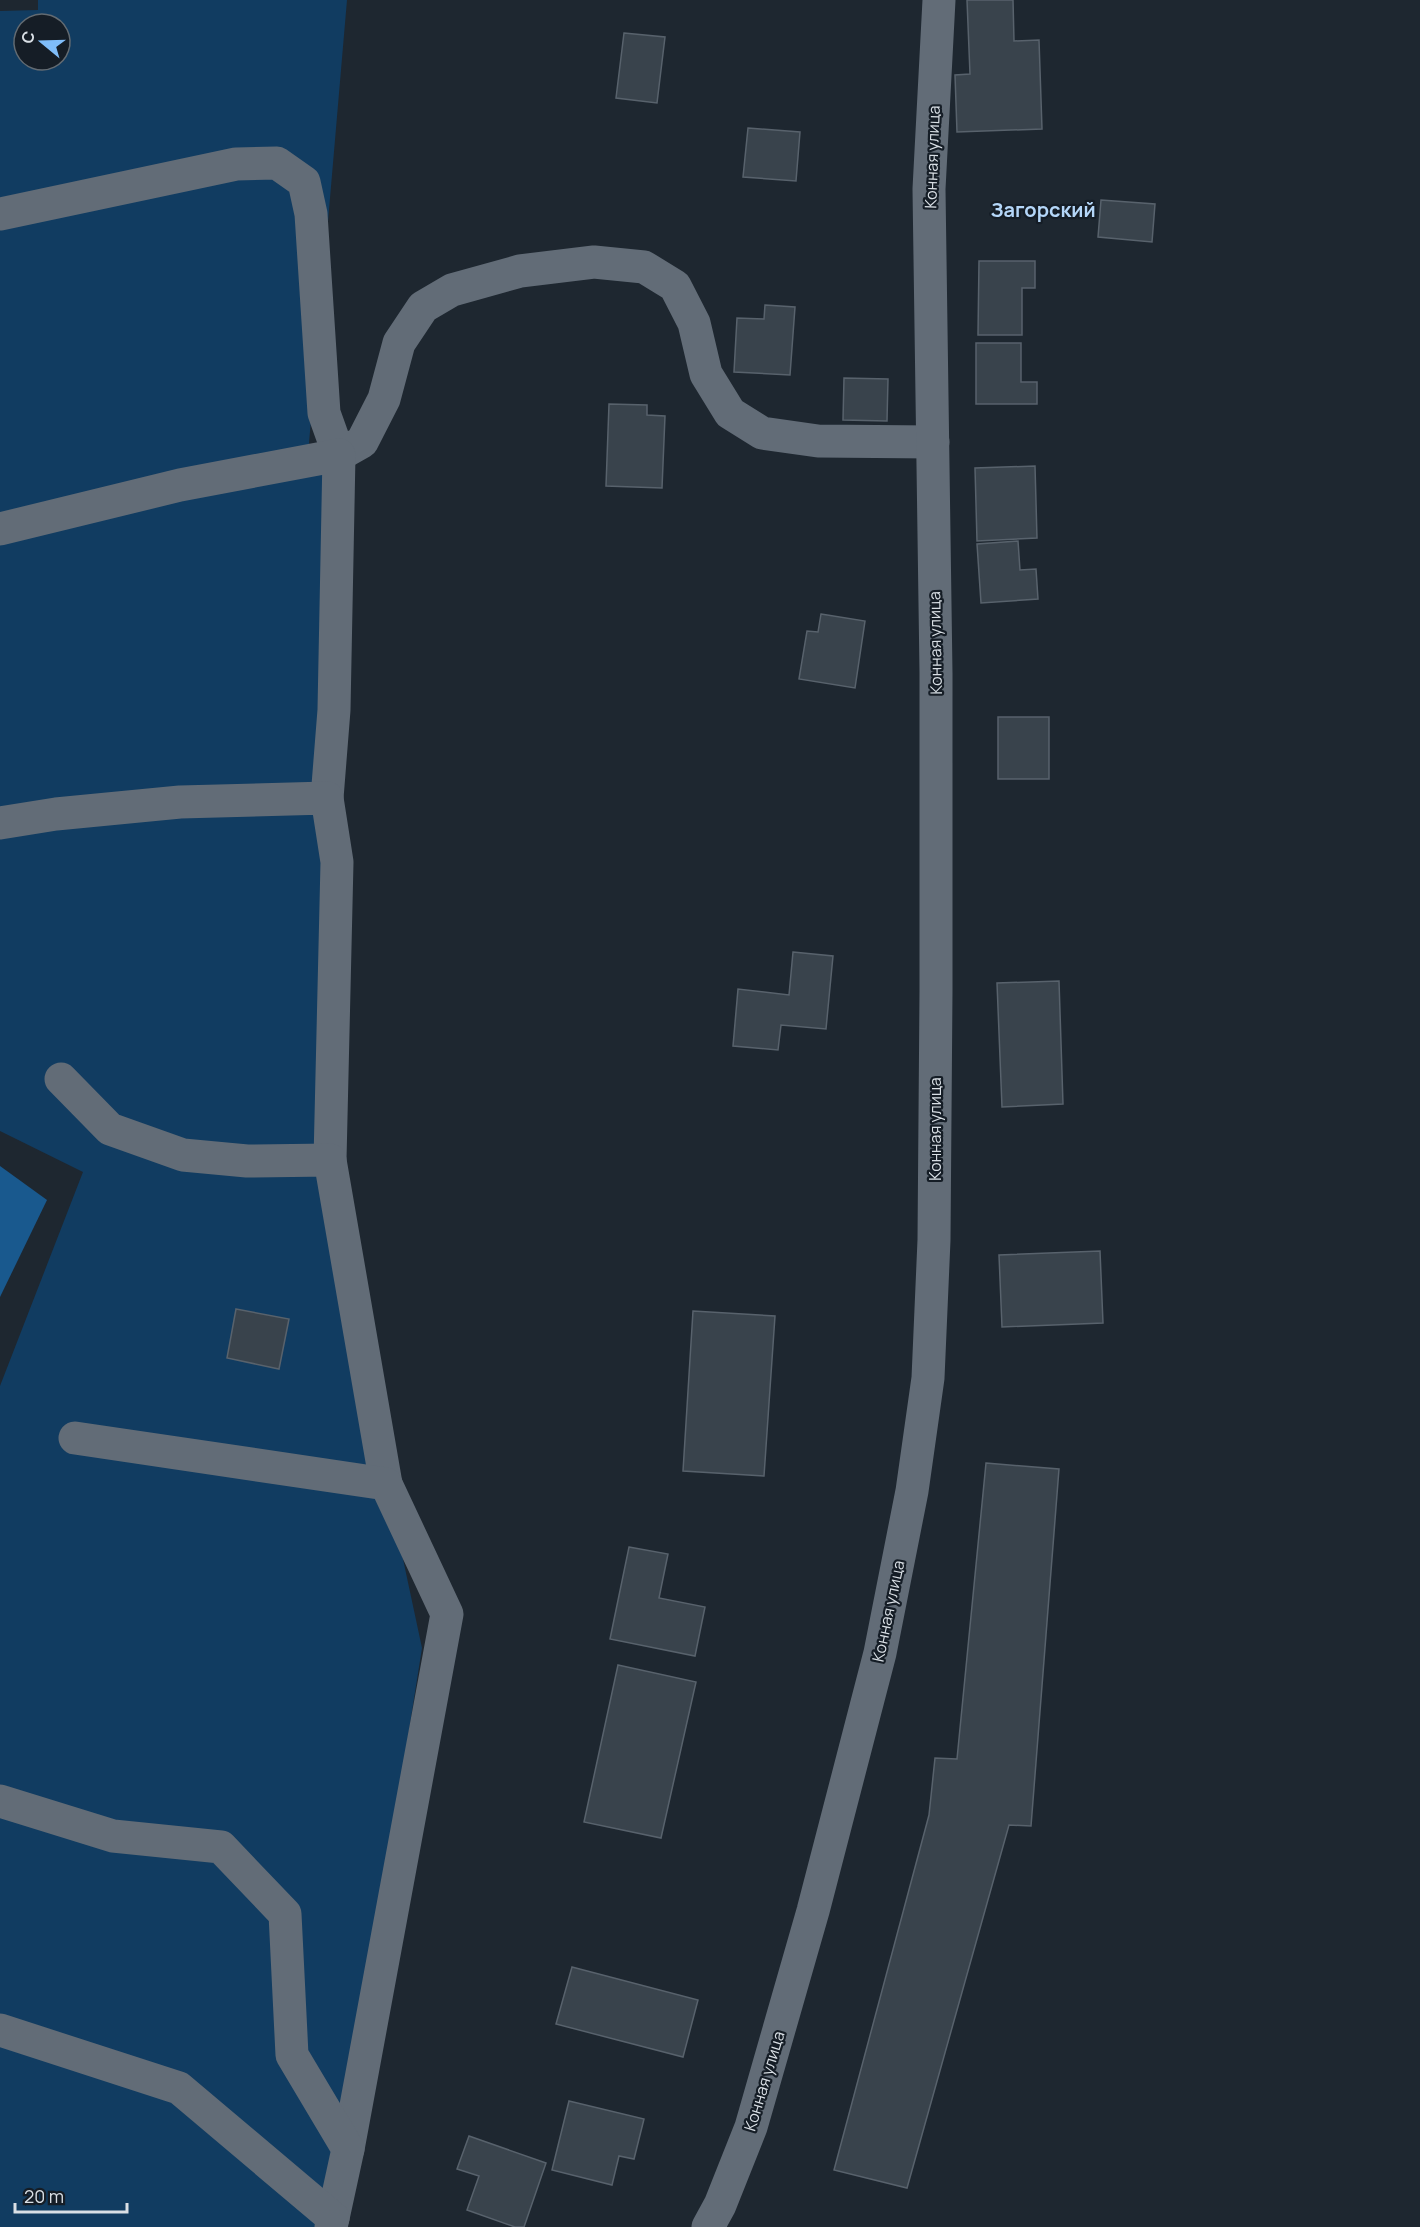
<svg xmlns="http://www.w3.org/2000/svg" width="1420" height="2227" font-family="Manrope,sans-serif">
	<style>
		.green { fill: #113c61; fill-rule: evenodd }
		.forest { fill: #19598e }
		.building { fill: #39434c; stroke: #58626c; stroke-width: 1.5 }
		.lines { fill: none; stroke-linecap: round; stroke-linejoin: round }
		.minor { stroke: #626c77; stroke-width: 33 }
		.labels { text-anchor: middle; stroke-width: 4.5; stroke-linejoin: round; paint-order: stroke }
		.street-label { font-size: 16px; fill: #d9dfe5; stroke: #151d26 }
		.quarter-label { font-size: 20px; font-weight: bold; fill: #b4d6f8; stroke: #151d26 }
	</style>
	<rect width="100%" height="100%" fill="#1e2730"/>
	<path class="green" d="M38,0H347L309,443L326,477V861L316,1152L422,1648L375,1945L318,2227H0V1386L83,1172L0,1131V11L38,10ZM24,24H60V60H24Z"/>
	<path class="forest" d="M0,1166L47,1200L0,1297Z"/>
	<g class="building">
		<path d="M967,0H1013L1014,41L1039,40L1042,129L957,132L955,75L970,74Z"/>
		<path d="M624,33L665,37L657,103L616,98Z"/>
		<path d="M748,128L800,132L796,181L743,177Z"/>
		<path d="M1101,200L1155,204L1152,242L1098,237Z"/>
		<path d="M979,261H1035V288H1022V335H978Z"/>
		<path d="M765,305L795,307L790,375L734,372L737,318L764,319Z"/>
		<path d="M976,343H1021V382H1037V404H976Z"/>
		<path d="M844,378L888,379L887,421L843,420Z"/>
		<path d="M609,404L647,405V415L665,416L662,488L606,486Z"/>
		<path d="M1035,466L1037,538L977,541L975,468Z"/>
		<path d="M1018,541L1020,570L1036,569L1038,599L981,603L977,544Z"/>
		<path d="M821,614L865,621L855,688L799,679L807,631L818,632Z"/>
		<rect x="998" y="717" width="51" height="62"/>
		<path d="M793,952L833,956L826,1029L781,1025L778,1050L733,1046L738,989L789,995Z"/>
		<path d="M1059,981L1063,1104L1002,1107L997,983Z"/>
		<path d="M1100,1251L1103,1323L1002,1327L999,1255Z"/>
		<path d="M236,1309L289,1319L279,1369L227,1358Z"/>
		<path d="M693,1311L775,1316L764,1476L683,1471Z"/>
		<path d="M986,1463L1059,1469L1031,1826L1009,1825L907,2188L834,2170L929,1815L935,1758L957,1759Z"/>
		<path d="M629,1547L668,1554L659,1598L705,1607L695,1656L610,1639Z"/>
		<path d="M618,1665L696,1682L661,1838L584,1822Z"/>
		<path d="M572,1967L698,2000L683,2057L556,2024Z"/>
		<path d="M569,2101L644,2119L634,2159L619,2156L612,2185L552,2170Z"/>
		<path d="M469,2136L546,2163L524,2227H515L467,2210L479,2176L457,2169Z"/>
	</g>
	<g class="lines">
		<g class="minor">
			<path d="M0,214L236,164L277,163L304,182L311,214L324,413L339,455L362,442L384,399L399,343L423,307L452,290L520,271L594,262L644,267L675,286L694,323L706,374L730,413L762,433L818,441L933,442"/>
			<path d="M0,529L180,485L339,455L334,710L327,798"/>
			<path d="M0,823L56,814L180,802L327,798L337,862L330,1160"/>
			<path d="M61,1079L110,1129L183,1155L247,1161L330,1160L386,1484"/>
			<path d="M75,1438L386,1484L447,1614L348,2149"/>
			<path d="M0,1801L113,1836L221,1847L285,1914L292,2055L348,2149L333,2218"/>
			<path d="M0,2030L179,2088L333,2218L331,2227"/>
			<path d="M708,2227L720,2205L751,2127L813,1911L880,1653L912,1491L928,1378L934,1240L936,991V673L929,189L939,0"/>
		</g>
	</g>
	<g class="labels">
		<g class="street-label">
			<text transform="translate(932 157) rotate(-88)" y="6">Конная улица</text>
			<text transform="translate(935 643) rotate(-91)" y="6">Конная улица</text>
			<text transform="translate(935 1129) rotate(-90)" y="6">Конная улица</text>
			<text transform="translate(888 1611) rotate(-78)" y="6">Конная улица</text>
			<text transform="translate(764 2081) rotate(-73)" y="6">Конная улица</text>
		</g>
		<g class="quarter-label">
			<text x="1043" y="217">Загорский</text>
		</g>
	</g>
	<g transform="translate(42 42) rotate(289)"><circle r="28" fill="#151d26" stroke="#636b72" stroke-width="1.5"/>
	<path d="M0-4.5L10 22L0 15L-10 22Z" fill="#7fbdfa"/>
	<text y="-9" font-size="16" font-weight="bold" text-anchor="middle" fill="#d9dfe5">С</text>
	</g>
	<path d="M15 2203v9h112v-9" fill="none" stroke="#d9dfe5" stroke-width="3"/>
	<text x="24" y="2203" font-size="18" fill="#d9dfe5" stroke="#151d26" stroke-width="4.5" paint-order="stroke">20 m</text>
</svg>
